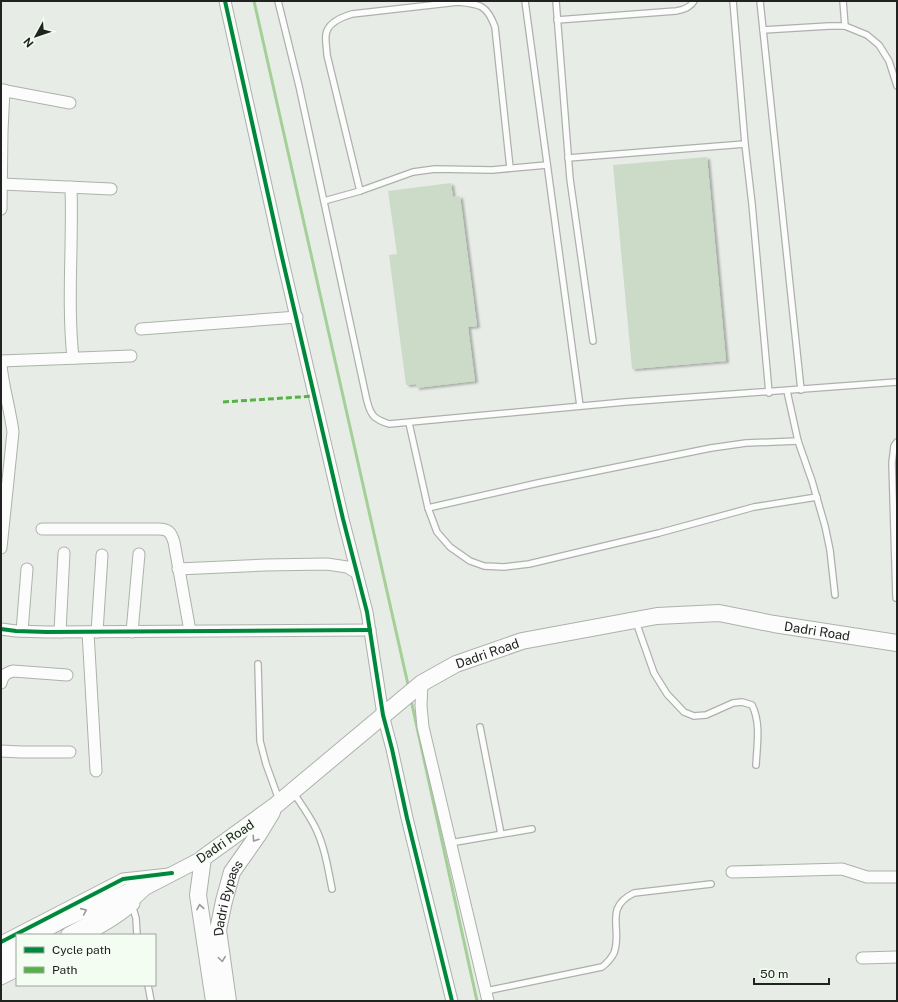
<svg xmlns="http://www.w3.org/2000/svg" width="898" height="1002" font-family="'Public Sans',sans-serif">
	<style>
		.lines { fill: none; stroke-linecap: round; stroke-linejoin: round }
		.stream { stroke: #a4d098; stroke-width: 3 }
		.building { fill: #ccdac8; filter: url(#shadow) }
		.service-casing { stroke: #adb1ac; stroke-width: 8 }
		.minor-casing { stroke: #adb1ac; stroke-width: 13 }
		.tertiary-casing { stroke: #adb1ac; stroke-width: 16 }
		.secondary-casing { stroke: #adb1ac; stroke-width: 18 }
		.service { stroke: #fbfcfb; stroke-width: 5.5 }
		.minor { stroke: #fbfcfb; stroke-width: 11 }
		.tertiary { stroke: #fbfcfb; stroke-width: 14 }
		.secondary { stroke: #fbfcfb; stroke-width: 16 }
		.quiet { stroke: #55b245; stroke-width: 3; stroke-dasharray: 6 3; stroke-linecap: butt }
		.cycleway-casing { stroke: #f3fdf1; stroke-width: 6 }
		.cycleway { stroke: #00873e; stroke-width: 4 }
		.oneway { stroke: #989a98 }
		.labels { text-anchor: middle; stroke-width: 3; stroke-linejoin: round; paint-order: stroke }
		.street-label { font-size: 13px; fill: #20231f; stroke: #f3fdf1 }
	</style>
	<defs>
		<filter id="shadow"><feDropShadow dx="3" dy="2" stdDeviation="1" flood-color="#0004"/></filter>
	</defs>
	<rect width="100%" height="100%" fill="#e7ede6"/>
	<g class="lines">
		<g class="stream">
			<path d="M254,1L409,689"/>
			<path d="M411,700L477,1001"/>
		</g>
	</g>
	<g class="building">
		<path d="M707,157L726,361L632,369L613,165Z"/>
		<path d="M451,183L453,197L460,196L477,326L468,327L475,381L416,388V384L406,385L389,255L397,254L388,191Z"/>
	</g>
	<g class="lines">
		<defs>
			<g id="service">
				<path d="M278,1L299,86L367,401C371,416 374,419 389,424L625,402L897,382"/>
				<path d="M525,1L580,406"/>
				<path d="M556,1L570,179L593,341"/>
				<path d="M733,1L745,144L752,204L769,393"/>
				<path d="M760,1L801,390"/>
				<path d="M843,1L845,26"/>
				<path d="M557,20L676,11C683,10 690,8 694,1"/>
				<path d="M763,30L829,26H845L867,35L879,45L889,61L897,86"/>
				<path d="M568,158L745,144"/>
				<path d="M360,191L327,55C327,49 325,41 326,35C327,23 342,17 352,14L458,2C480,4 487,5 495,27L510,168"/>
				<path d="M324,201L360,191L413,172L435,169L492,170L547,165"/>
				<path d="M787,391L798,441L812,481L825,526L830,550L835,595"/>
				<path d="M409,423L428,508L437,532L450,547L470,561L484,566L504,567L529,564L659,533L754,507L817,497"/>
				<path d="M428,508L538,483L711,448L746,443L798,441"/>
				<path d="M896,598L892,463L894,446L897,442"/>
				<path d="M636,622L654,673L667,694L684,712L694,716L706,715L733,703L742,702L752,705C761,723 757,745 756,765"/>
				<path d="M258,664L260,741L266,764L279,800"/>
				<path d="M480,727L501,834"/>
				<path d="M293,792C301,804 310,816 316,829C325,848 328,869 332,889"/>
				<path d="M450,843L532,829"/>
				<path d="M132,905L136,918L137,935"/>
				<path d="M148,985L151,1001"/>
				<path d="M486,991L602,967C607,963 611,959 614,953C623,929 603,908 634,893L711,884"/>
			</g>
			<g id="minor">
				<path d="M225,1L281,253L343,519L367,612L383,715L392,749L407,818L452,1001"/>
				<path d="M1,90L70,103"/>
				<path d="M2,184L111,189"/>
				<path d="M71,187C73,245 67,301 73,358"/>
				<path d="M1,209L2,131L4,90"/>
				<path d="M141,329L297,317"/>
				<path d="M1,361L131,356"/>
				<path d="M1,365C3,387 10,409 13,432L1,548"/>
				<path d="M42,529H158C168,529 171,532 174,542L190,631"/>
				<path d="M178,569L265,565L327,564L347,567L357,573"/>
				<path d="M1,629L16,631L47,632L370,630"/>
				<path d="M22,631L27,569"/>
				<path d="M60,632L64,553"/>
				<path d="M88,632L96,771"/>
				<path d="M97,632L102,555"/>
				<path d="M132,632L139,554"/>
				<path d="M1,683C3,675 6,673 13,671L67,675"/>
				<path d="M422,683L421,706L423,727L488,1001"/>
				<path d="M1,751L21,752H70"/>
				<path d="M732,872L842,869L867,877H897"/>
				<path d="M87,935C104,926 120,917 134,904"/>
				<path d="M1,942L123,879L169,874"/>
				<path d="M862,958L897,957"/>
				<path d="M1,979L17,971"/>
			</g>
			<g id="tertiary">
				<path d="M37,935L60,922L130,890L144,888"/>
				<path d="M68,935L131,901L145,888L203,858"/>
				<path d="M1,956L17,947"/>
				<path d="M1,971L17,962"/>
			</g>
			<g id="secondary">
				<path id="s1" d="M214,1001L198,895L203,858L276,805L422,683L456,664L522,641L657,616L719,613L774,624L897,643"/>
				<path id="s2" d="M228,1001L218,930L224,901L232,872L258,835L272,812"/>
			</g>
		</defs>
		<use href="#service" class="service-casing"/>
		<use href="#minor" class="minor-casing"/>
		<use href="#tertiary" class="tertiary-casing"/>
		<use href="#secondary" class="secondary-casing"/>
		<use href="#service" class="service"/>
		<use href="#minor" class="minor"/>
		<use href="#tertiary" class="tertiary"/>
		<use href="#secondary" class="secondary"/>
		<path class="quiet" d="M223,402L315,396"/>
		<defs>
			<g id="cycleway">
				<path d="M225,1L281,253L343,519L367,612L383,715L392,749L407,818L452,1001"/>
				<path d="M1,629L16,631L47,632L370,630"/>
				<path d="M1,942L123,879L172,873"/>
			</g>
		</defs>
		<use href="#cycleway" class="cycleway-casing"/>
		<use href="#cycleway" class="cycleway"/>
	</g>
	<defs><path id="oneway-chevron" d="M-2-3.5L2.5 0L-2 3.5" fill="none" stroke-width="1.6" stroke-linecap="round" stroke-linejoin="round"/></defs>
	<g class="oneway">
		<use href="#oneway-chevron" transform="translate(255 839) rotate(124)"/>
		<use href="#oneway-chevron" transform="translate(200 907) rotate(-100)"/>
		<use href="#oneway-chevron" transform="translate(84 911) rotate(-24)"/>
		<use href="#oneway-chevron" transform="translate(222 959) rotate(82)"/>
	</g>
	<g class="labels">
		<g class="street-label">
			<text dy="5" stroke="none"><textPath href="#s1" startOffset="833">Dadri Road</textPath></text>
			<text dy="5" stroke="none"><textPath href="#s1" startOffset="497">Dadri Road</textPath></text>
			<text transform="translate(225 841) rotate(-34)" y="5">Dadri Road</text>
			<text dy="5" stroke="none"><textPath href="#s2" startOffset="105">Dadri Bypass</textPath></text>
		</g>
	</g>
	<rect width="898" height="1002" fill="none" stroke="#20231f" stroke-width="4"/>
	<rect x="16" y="934" width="140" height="52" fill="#f3fdf1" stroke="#9fa69d"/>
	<rect x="24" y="947" width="20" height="6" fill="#00873e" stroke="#9fa69d"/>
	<text x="52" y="954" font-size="12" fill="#20231f">Cycle path</text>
	<rect x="24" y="967" width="20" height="6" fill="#55b245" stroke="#9fa69d"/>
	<text x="52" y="974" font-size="12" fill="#20231f">Path</text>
	<g transform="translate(36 36) rotate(230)" stroke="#f3fdf1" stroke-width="3" paint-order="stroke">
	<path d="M0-3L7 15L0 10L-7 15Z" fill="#20231f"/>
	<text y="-6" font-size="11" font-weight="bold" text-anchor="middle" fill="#20231f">N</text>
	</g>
	<path d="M754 978v6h75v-6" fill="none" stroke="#20231f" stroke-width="2"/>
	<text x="760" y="978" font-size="12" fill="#20231f" stroke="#f3fdf1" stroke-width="3" paint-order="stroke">50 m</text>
</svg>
